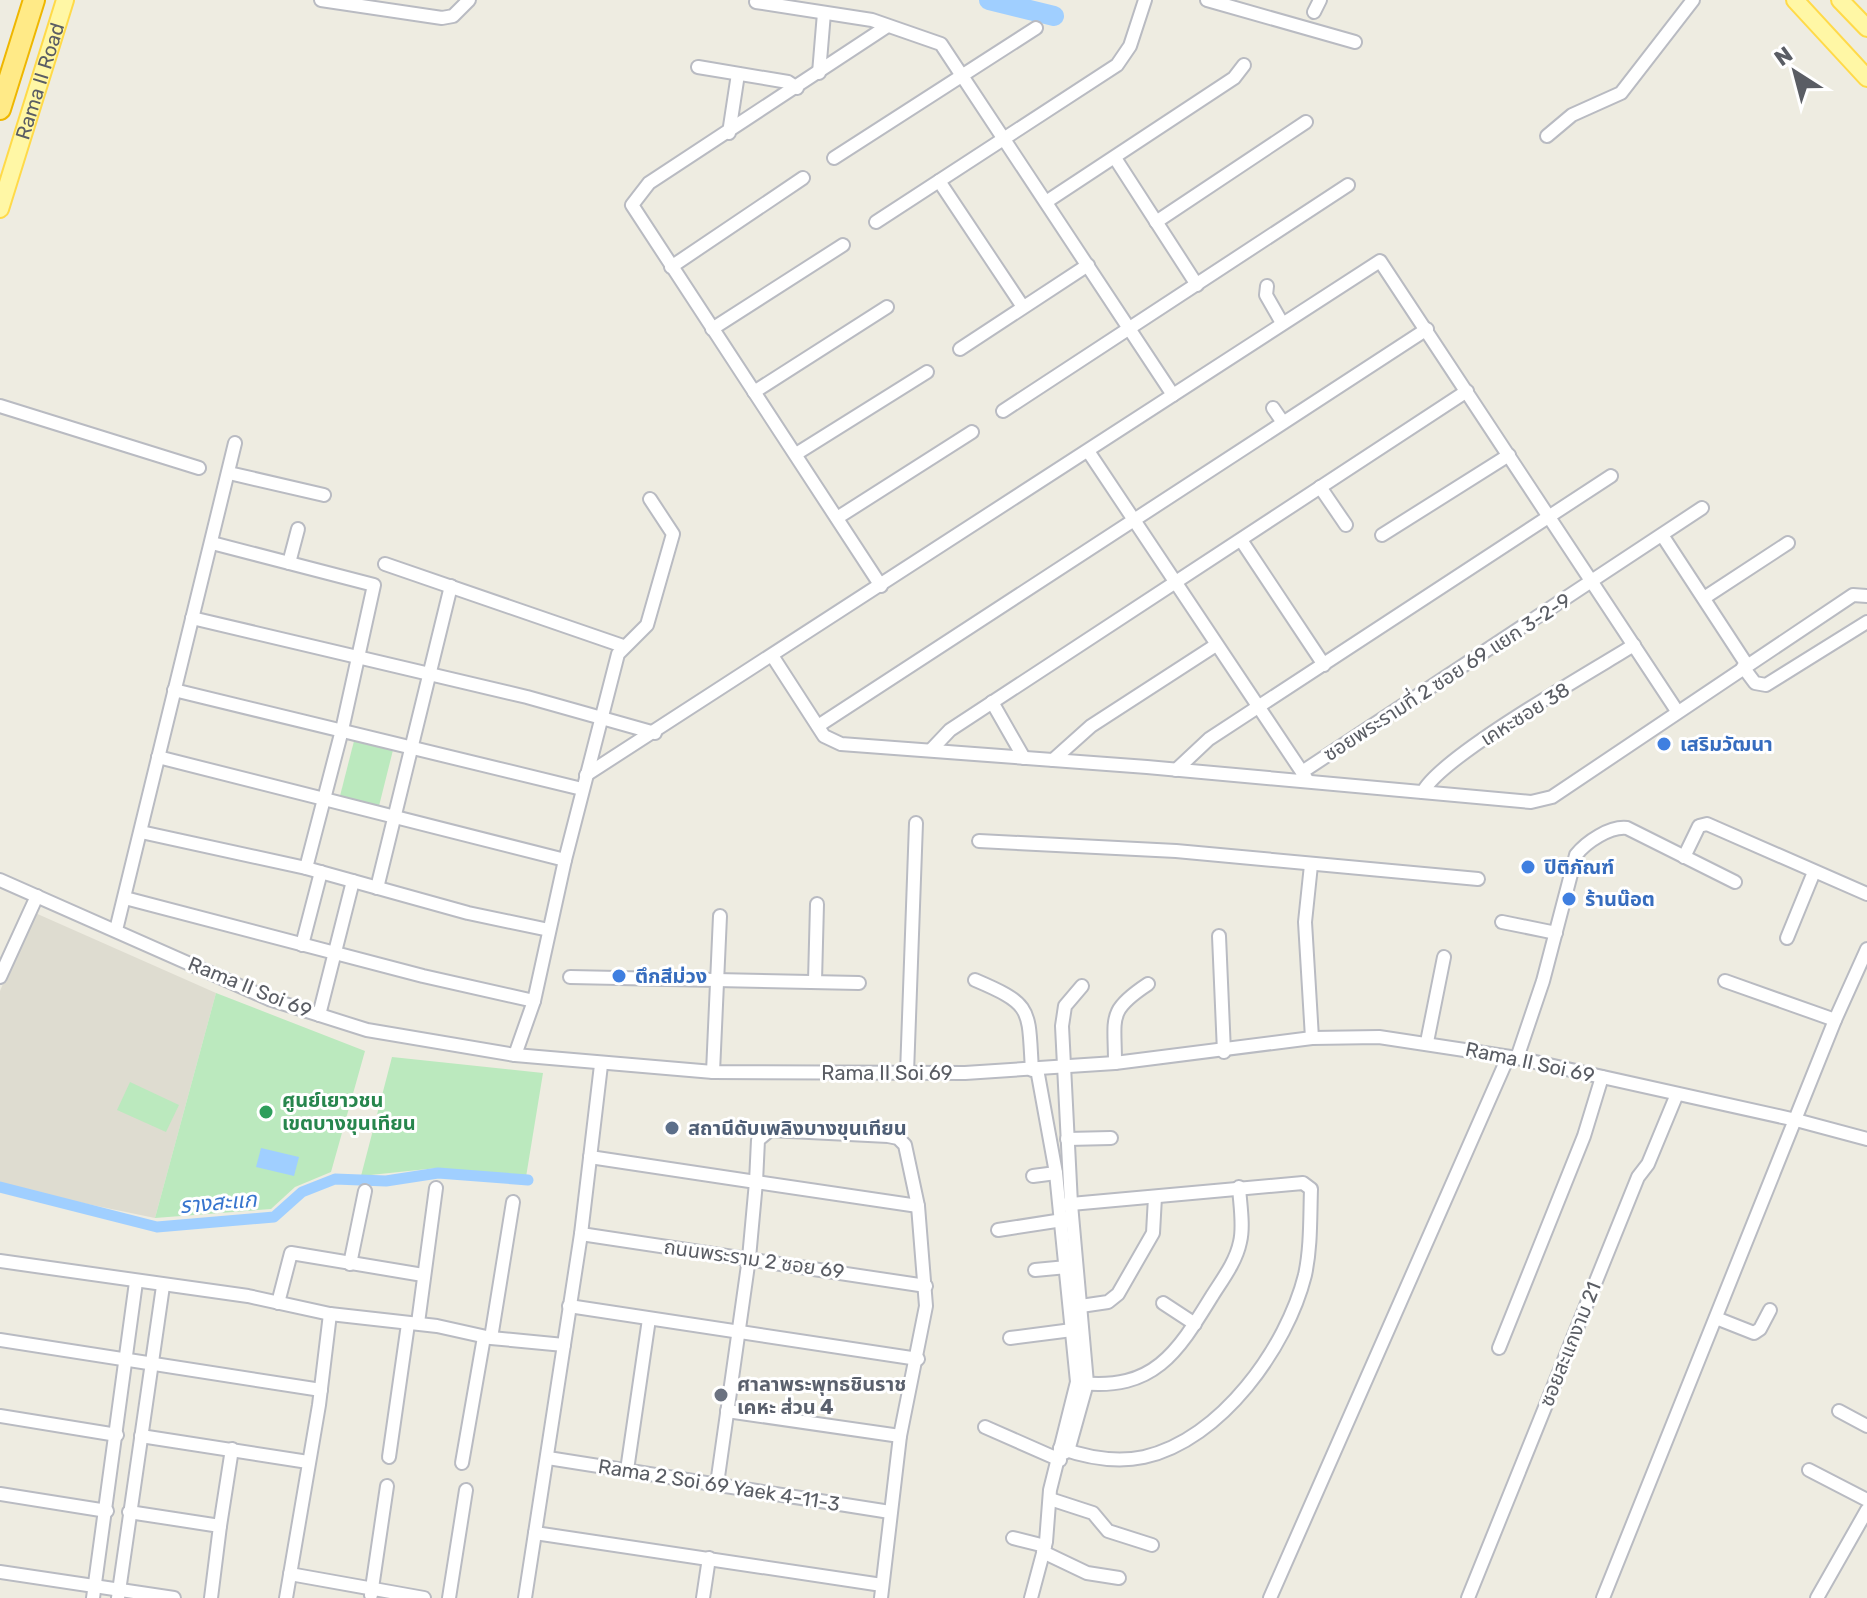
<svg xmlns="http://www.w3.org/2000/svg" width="1867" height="1598" font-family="Rubik,'Noto Sans Thai',sans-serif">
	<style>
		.education { fill: #dedcd0 }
		.green { fill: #bbe9be }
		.water { fill: #a0cfff }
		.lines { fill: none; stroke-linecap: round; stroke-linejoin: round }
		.canal { stroke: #a0cfff; stroke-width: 11 }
		.river { stroke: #a0cfff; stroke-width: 20 }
		.minor-casing { stroke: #b9bbc2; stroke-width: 16 }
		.major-casing { stroke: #ffda49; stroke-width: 20 }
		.highway-casing { stroke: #efb700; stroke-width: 24 }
		.minor { stroke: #fff; stroke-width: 12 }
		.major { stroke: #fff7a5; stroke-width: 16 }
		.highway { stroke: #ffea87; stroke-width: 20 }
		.shop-dot { fill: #3f7fe0; stroke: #fff; stroke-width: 3 }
		.leisure-dot { fill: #2e9e5b; stroke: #fff; stroke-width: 3 }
		.service-dot { fill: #5c6f8a; stroke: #fff; stroke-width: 3 }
		.worship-dot { fill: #6b7280; stroke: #fff; stroke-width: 3 }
		.labels { text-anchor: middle; stroke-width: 6; stroke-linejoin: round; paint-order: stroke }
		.street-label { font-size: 20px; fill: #5a5d64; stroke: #fff }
		.shop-label { font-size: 20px; font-weight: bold; fill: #366cbe; stroke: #fff; text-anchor: start }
		.leisure-label { font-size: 20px; font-weight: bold; fill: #27864d; stroke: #fff; text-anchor: start }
		.service-label { font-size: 20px; font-weight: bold; fill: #4e5e75; stroke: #fff; text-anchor: start }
		.worship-label { font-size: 20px; font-weight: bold; fill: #5b616d; stroke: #fff; text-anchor: start }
		.water-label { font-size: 22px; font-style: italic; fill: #3775ce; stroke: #fff }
	</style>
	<rect width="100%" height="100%" fill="#eeece1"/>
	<path class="education" d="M33,912L216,993L155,1218L0,1186V991Z"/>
	<g class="green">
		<path d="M354,741L393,750L379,806L340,796Z"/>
		<path d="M216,993L365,1051L331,1172L295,1187L271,1209L155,1218Z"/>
		<path d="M392,1057L543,1073L526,1177L437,1168L361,1176Z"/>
		<path d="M130,1082L179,1105L166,1132L117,1110Z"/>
	</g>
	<path class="water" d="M261,1148L299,1157L294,1176L256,1167Z"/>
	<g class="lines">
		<path class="canal" d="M0,1187L157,1227L274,1217L302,1192L335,1179L386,1181L438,1173L528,1180"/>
		<path class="river" d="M989,0L1054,16"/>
		<defs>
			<g id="minor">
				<path d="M321,0L442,18L453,16L469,0"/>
				<path d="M1207,0L1355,42"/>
				<path d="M756,2L872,20L941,44L1173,395"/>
				<path d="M1314,12L1320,0"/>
				<path d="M698,67L788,82L797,88"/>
				<path d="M819,73L824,13"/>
				<path d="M729,133L738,74"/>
				<path d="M1547,136L1572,115L1621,93L1693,0"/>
				<path d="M834,158L1036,28"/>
				<path d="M1115,158L1197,285"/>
				<path d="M939,181L1023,307"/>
				<path d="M1046,202L1234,78L1244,65"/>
				<path d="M876,222L1117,65L1130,46L1145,0"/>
				<path d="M1156,222L1306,122"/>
				<path d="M671,267L803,178"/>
				<path d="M1267,286L1266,295L1282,323"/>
				<path d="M712,329L843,245"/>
				<path d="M960,349L1088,265"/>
				<path d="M754,392L887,307"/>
				<path d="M0,406L199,468"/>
				<path d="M1273,408L1282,421"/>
				<path d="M1003,411L1348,185"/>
				<path d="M1088,451L1306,778"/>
				<path d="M796,454L927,372"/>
				<path d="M229,473L324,495"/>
				<path d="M1320,487L1346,525"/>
				<path d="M837,518L972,432"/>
				<path d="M1382,535L1509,455"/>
				<path d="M1662,535L1747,665"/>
				<path d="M1241,540L1324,665"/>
				<path d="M212,543L374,585L342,730L306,868"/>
				<path d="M289,563L298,529"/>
				<path d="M385,564L623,646"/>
				<path d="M881,586L632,205L649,183L886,27"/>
				<path d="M1704,598L1788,543"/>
				<path d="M192,618L527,697L655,733"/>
				<path d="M773,657L824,736L841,744L1147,767L1531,802L1552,797L1853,595L1867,596"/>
				<path d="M1743,667L1755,683L1766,685L1867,622"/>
				<path d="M174,690L582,789"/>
				<path d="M992,702L1024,758"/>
				<path d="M818,726L1427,329"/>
				<path d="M931,750L950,730L1467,391"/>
				<path d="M158,757L565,860"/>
				<path d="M1053,760L1091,726L1216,645"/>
				<path d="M1176,770L1209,739L1611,476"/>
				<path d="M1302,772L1702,508"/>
				<path d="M586,775L1380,261L1677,711"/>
				<path d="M1423,792C1440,757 1592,671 1634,645"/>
				<path d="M141,832L306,868L468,913L549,930"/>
				<path d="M979,841L1176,851L1478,879"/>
				<path d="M1684,857L1699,826L1707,824L1867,894"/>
				<path d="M1311,865L1305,922L1312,1038"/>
				<path d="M0,880L269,999L367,1030L515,1055L713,1072L965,1073L1115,1063L1312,1038L1379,1037L1517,1058L1796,1120L1867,1139"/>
				<path d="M377,888L451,586"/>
				<path d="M125,898L423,976L534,1001"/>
				<path d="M1502,922L1556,933"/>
				<path d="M116,930L235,443"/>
				<path d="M1219,936L1224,1052"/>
				<path d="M1787,938L1814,872"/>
				<path d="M302,945L321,872"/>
				<path d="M0,977L37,896"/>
				<path d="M570,977L859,983"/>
				<path d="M975,980C1034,1005 1028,1009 1032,1070"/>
				<path d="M815,981L817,904"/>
				<path d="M1725,981L1835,1020"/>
				<path d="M319,1015L353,881"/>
				<path d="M1427,1042L1444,957"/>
				<path d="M515,1055L534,1001L565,860L618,654L647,625L673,534L650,499"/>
				<path d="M1517,1058L1543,981L1576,855C1586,842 1610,826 1627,828L1735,882"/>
				<path d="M1115,1063C1115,1017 1107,1011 1148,984"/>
				<path d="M713,1072L720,916"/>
				<path d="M907,1073L916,823"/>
				<path d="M1067,1139L1111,1138"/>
				<path d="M590,1157L756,1182L758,1140L770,1130L888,1136L898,1138L905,1145L918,1206L926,1306L900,1436L881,1598"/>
				<path d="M1033,1176L1056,1173"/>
				<path d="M1060,1205L1303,1183L1311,1189C1310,1218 1311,1247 1305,1275C1287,1347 1221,1440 1144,1457C1115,1463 1088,1458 1060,1448"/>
				<path d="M998,1230L1069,1219"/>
				<path d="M581,1234L926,1286"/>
				<path d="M0,1261L248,1296L330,1314L437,1326L491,1338L564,1345"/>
				<path d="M350,1264L365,1191"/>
				<path d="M1035,1270L1067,1267"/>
				<path d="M278,1303L291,1253L423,1275"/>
				<path d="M1163,1303L1195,1324"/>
				<path d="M569,1306L918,1359"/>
				<path d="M1074,1307L1108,1302L1118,1294L1153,1233L1155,1197"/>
				<path d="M1716,1318L1754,1333L1760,1329L1770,1310"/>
				<path d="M418,1323L436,1188"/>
				<path d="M491,1338L513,1202"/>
				<path d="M1010,1338L1072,1330"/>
				<path d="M0,1340L321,1390"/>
				<path d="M1499,1348L1584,1136L1602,1077"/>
				<path d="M1080,1383C1154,1391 1177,1353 1212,1296C1222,1280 1236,1262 1240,1242C1244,1226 1240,1204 1239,1187"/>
				<path d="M727,1411L900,1436"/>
				<path d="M1839,1411L1867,1426"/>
				<path d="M0,1416L117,1435"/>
				<path d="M985,1427L1060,1460"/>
				<path d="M141,1436L308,1462"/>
				<path d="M1064,1453L1068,1451L1087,1383L1071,1204L1062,1026L1065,1006L1082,986"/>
				<path d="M389,1457L408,1324"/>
				<path d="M548,1458L890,1512"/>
				<path d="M462,1463L484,1337"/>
				<path d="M627,1470L649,1319"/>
				<path d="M1809,1470L1867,1500"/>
				<path d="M717,1484L749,1258L756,1182L918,1206"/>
				<path d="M0,1494L107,1511"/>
				<path d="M1050,1499L1093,1513L1108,1531L1152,1545"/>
				<path d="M129,1512L220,1526L211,1598"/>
				<path d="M220,1526L232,1449"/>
				<path d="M535,1533L882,1585"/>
				<path d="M1013,1538L1045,1546"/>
				<path d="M1043,1552L1087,1573L1119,1578"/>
				<path d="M0,1572L174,1598"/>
				<path d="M290,1574L424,1598"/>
				<path d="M371,1595L387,1486"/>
				<path d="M93,1598L136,1282"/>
				<path d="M118,1598L163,1286"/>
				<path d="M286,1598L319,1405L330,1314"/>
				<path d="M449,1598L466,1490"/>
				<path d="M525,1598L581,1234L601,1065"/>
				<path d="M703,1598L709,1558"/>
				<path d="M1031,1598L1046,1542L1050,1490L1077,1382L1056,1173L1037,1069"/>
				<path d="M1270,1598L1508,1057"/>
				<path d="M1468,1598L1638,1177L1648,1164L1677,1094"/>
				<path d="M1603,1598L1835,1020L1867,949"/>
				<path d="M1817,1598L1867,1510"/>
			</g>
			<g id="major">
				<path d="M1795,0L1867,78"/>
				<path d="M1840,0L1867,28"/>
				<path id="s1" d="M0,209L65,0"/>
			</g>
			<path id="highway" d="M0,109L34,0"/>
		</defs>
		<use href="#minor" class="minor-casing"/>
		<use href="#major" class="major-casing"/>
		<use href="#highway" class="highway-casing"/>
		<use href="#minor" class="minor"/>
		<use href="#major" class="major"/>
		<use href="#highway" class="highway"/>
	</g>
	<g class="shop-dot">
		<circle cx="1664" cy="744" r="8"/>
		<circle cx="1528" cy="867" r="8"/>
		<circle cx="1569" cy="899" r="8"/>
		<circle cx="619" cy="976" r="8"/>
	</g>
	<circle class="leisure-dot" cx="266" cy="1112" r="8"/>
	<circle class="service-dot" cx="672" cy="1128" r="8"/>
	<circle class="worship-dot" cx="721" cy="1395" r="8"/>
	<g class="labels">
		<g class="street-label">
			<text dy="7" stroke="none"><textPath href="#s1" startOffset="134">Rama II Road</textPath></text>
			<text transform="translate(1447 677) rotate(-33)" y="7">ซอยพระรามที่ 2 ซอย 69 แยก 3-2-9</text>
			<text transform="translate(1525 714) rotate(-32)" y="7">เคหะซอย 38</text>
			<text transform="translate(250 987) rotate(22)" y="7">Rama II Soi 69</text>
			<text transform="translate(1530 1062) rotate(12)" y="7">Rama II Soi 69</text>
			<text x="887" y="1080">Rama II Soi 69</text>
			<text transform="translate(754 1259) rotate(8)" y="7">ถนนพระราม 2 ซอย 69</text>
			<text transform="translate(1570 1344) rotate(-68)" y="7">ซอยสะแกงาม 21</text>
			<text transform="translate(719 1485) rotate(9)" y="7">Rama 2 Soi 69 Yaek 4-11-3</text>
		</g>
		<g class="shop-label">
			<text x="1680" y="751">เสริมวัฒนา</text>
			<text x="1544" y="874">ปิติภัณฑ์</text>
			<text x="1585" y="906">ร้านน๊อต</text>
			<text x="635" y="983">ตึกสีม่วง</text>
		</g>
		<g class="leisure-label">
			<text x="282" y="1107">ศูนย์เยาวชน<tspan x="282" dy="23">เขตบางขุนเทียน</tspan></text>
		</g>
		<g class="service-label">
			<text x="688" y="1135">สถานีดับเพลิงบางขุนเทียน</text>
		</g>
		<g class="worship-label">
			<text x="737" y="1391">ศาลาพระพุทธชินราช<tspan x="737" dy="23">เคหะ ส่วน 4</tspan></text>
		</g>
		<g class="water-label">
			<text transform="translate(218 1202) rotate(-5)" y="8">รางสะแก</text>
		</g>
	</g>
	<g transform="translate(1795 72) rotate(324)" stroke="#ffffff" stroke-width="6" paint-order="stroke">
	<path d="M0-6L14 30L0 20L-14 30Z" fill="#5a5d64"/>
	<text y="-12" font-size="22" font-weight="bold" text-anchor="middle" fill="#5a5d64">N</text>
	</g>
</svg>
